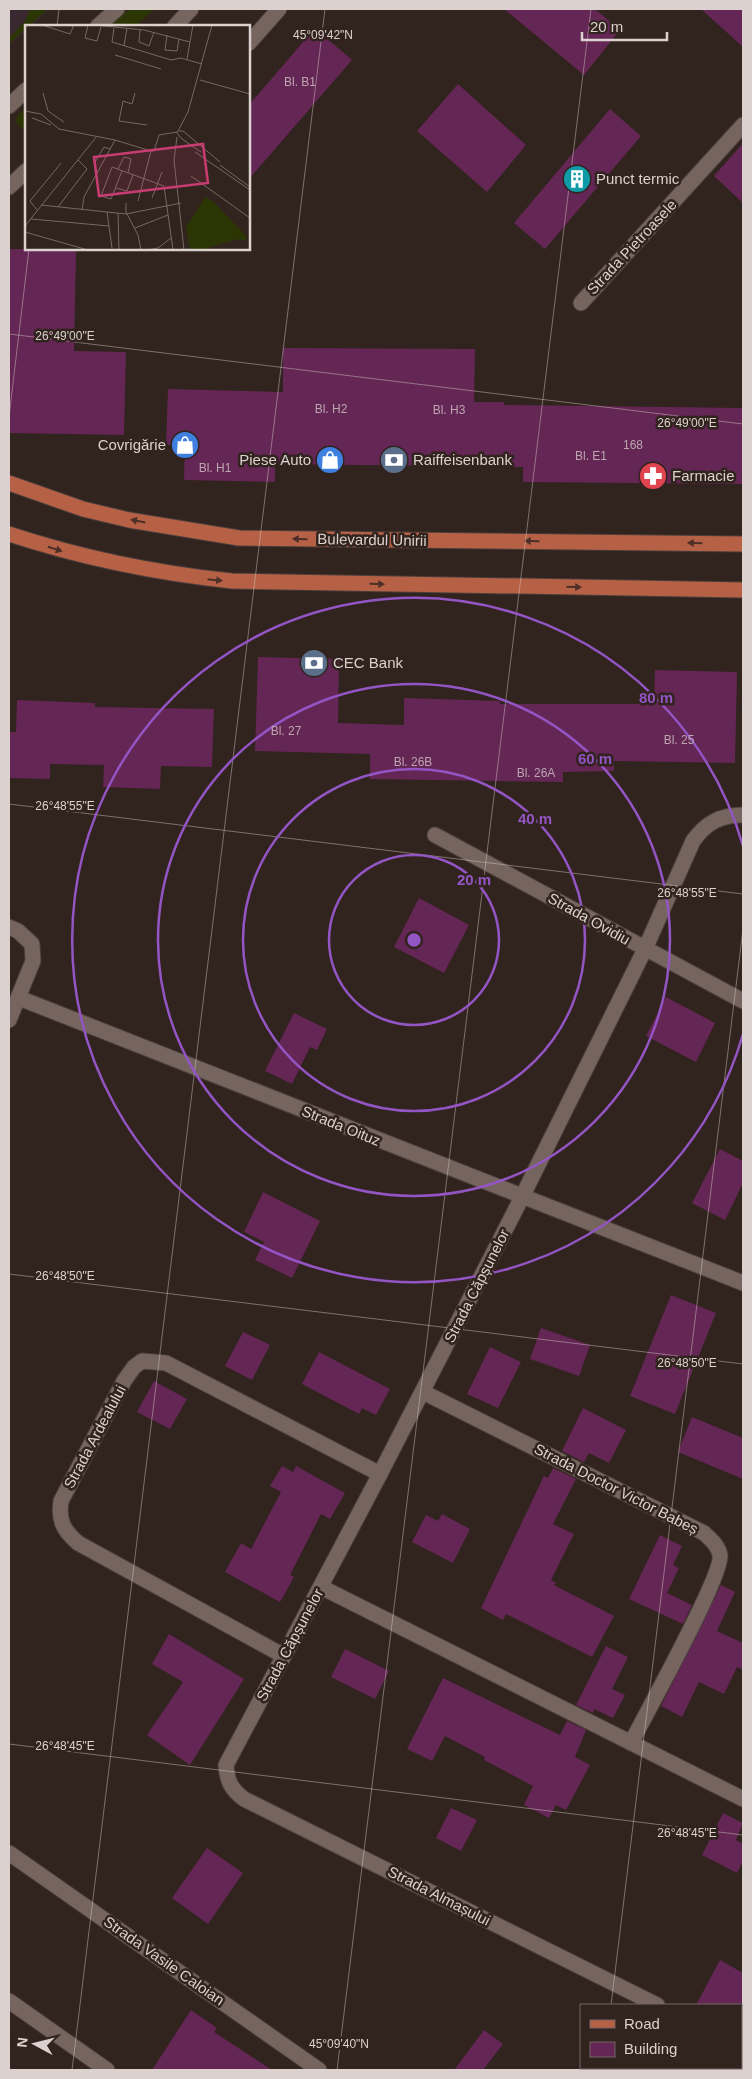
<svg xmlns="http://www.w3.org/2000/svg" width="752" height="2079" font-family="Arial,sans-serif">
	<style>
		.commercial { fill: #3a2830 }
		.green { fill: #2c3605 }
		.building { fill: #642654 }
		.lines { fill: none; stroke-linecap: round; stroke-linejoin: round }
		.minor-casing { stroke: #4b3f3b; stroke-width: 17 }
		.tertiary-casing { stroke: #4b3f3b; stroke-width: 17 }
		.secondary-casing { stroke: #4b3f3b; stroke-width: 17 }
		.primary-casing { stroke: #4b3f3b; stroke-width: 17 }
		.minor { stroke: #76655f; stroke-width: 15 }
		.tertiary { stroke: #76655f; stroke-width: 15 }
		.secondary { stroke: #76655f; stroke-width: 15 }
		.primary { stroke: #b66045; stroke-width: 15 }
		.oneway { fill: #4c2f26 }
		.ticks { fill: none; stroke: #dbd1ce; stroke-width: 1; stroke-opacity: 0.45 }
		.ring { fill: none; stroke: #9355c3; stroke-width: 2.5 }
		.labels { text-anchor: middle; stroke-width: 5; stroke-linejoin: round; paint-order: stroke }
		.number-label { font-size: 12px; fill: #bda6b0 }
		.poi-label { font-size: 15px; fill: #dbd1ce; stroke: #31231e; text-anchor: start }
		.street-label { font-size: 15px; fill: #dbd1ce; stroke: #31231e }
		.inset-road { fill: none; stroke: #756964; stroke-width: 1 }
		.view { fill: #c73d72; fill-opacity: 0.15; stroke: #c73d72; stroke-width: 2.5 }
		.inset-edge { fill: none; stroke: #dbd1ce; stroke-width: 2.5 }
		.ticks-label { font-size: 12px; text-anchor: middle; fill: #dbd1ce; stroke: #31231e; stroke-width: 5; stroke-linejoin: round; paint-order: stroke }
		.centre { fill: #9355c3; stroke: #31231e; stroke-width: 2.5 }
		.ring-label { font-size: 15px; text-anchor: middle; font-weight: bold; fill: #9355c3; stroke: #31231e; stroke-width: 5; stroke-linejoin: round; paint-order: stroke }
	</style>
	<rect width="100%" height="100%" fill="#31231e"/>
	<path class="commercial" d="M9,9H49L32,26H26V31L9,45Z"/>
	<g class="green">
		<path d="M30,9H48L9,44V38L25,21Z"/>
		<path d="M129,9H154L136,26H111Z"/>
		<path d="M26,108V128L23,129L16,122L18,115Z"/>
	</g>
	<g class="building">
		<path d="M504,9H595L620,30L584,75Z"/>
		<path d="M701,9H743V47Z"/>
		<path d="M315,28L352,60L249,179V105Z"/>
		<path d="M458,84L526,145L487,192L417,131Z"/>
		<path d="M610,109L641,136L545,249L514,223Z"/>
		<path d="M743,143V203L714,176Z"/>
		<path d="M9,249L76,250L74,351L126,352L124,435L9,433Z"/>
		<path d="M283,348L475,349L474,402H504V405L743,408V484L523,482V467L275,464V482L184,480L185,445H166L168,389L283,392Z"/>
		<path d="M258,657L339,659L338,723L404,725V698L500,701V704H654L655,670L737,672L735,763L614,761V771L563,772V782L370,779V754L255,751Z"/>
		<path d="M17,700L95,703V707L214,709L212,767L161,766L160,789L103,787L104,765L50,764V779L9,778V732H16Z"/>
		<path d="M419,898L469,925L444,973L394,947Z"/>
		<path d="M666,997L715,1023L696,1062L646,1036Z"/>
		<path d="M294,1013L327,1029L317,1050L310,1047L292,1084L265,1071Z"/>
		<path d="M720,1149L743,1161V1183L725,1220L692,1203Z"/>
		<path d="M263,1192L320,1221L292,1278L255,1260L264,1242L244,1232Z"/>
		<path d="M671,1295L716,1313L675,1414L630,1396Z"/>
		<path d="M541,1328L590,1345L579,1376L530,1359Z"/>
		<path d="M243,1332L270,1345L252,1380L225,1366Z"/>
		<path d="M490,1347L521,1362L498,1408L467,1394Z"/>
		<path d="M319,1352L390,1389L376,1415L362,1408L359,1414L302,1384Z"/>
		<path d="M154,1381L187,1399L170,1429L137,1412Z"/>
		<path d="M583,1408L626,1430L609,1463L589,1453L584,1462L562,1451Z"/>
		<path d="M692,1417L743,1438V1479L678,1452Z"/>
		<path d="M282,1466L293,1472L296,1466L345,1493L330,1519L321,1514L290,1575L294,1577L280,1602L225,1572L241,1543L251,1549L281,1492L270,1486Z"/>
		<path d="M553,1468L576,1479L553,1524L574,1534L551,1580L556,1583L554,1585L614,1616L592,1657L506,1614L503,1620L481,1608L544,1476L548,1478Z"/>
		<path d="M442,1514L470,1529L453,1563L412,1542L426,1515L438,1521Z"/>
		<path d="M660,1535L682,1546L673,1565L679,1568L667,1593L692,1605L683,1624L629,1599Z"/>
		<path d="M721,1585L735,1592L717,1631L743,1643V1670L737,1667L724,1694L699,1682L682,1717L661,1706Z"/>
		<path d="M169,1634L244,1679L190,1765L147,1735L183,1682L152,1664Z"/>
		<path d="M606,1646L628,1657L612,1689L625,1695L613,1718L594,1709L593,1713L576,1705Z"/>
		<path d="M345,1649L389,1671L375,1699L331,1677Z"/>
		<path d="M443,1678L560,1735L567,1721L586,1730L575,1757L590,1765L566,1810L556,1805L549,1818L524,1805L533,1786L484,1760L485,1757L445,1736L432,1761L407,1749Z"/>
		<path d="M451,1808L477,1820L461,1851L436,1838Z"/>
		<path d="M723,1813L743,1823L736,1840L743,1844V1861L737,1873L702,1855Z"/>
		<path d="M207,1848L243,1873L208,1924L172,1898Z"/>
		<path d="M720,1960L743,1973V2005H696Z"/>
		<path d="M191,2010L217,2028L214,2032L272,2070H152Z"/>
		<path d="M484,2030L503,2044L483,2070H454Z"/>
	</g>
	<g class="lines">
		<defs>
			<g id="minor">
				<path d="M249,43L279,9"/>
				<path d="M581,303L743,125"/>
				<path d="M435,835L743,1001"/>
				<path d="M19,998L743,1283"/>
				<path d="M423,1392L704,1533C711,1540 718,1545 720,1555C723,1576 645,1715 631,1743"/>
				<path d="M321,1587L743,1799"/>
				<path d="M284,1656L78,1543C63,1530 58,1520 61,1501L124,1381L134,1367L142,1361L166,1363L380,1474"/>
				<path d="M9,1853L319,2070"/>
				<path d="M9,2001L107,2070"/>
				<path d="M657,2005L244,1799C231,1789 227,1781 226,1765L380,1474L522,1197L645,949L693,841C706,823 720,815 743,815"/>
				<path d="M741,2036H743"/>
				<path d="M741,2062L743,2055"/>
			</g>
			<path id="tertiary" d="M9,927L18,931L32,944L33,961L9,1020"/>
			<g id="secondary">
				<path d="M98,26L117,9"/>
				<path d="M175,26L191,9"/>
				<path d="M9,106L26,90"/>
				<path d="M9,187L26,171"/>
			</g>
			<g id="primary">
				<path d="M9,483L83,509L129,520L239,538L743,544"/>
				<path d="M9,534C82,558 155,573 232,581L743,590"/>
			</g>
		</defs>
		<use href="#minor" class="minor-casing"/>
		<use href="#tertiary" class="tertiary-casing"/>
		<use href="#secondary" class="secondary-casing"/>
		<use href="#primary" class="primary-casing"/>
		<use href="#minor" class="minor"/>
		<use href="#tertiary" class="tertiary"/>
		<use href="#secondary" class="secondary"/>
		<use href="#primary" class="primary"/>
	</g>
	<defs><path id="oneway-solid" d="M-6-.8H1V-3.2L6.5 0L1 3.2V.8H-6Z" transform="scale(1.25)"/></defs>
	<g class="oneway">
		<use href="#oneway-solid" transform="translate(138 521) rotate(-169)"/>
		<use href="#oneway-solid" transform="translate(300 539) rotate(-179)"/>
		<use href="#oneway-solid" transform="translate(532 541) rotate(-179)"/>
		<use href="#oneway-solid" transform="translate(695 543) rotate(-179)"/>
		<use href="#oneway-solid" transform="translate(55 549) rotate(18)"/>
		<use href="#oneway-solid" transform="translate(215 580) rotate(6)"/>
		<use href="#oneway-solid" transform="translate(377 584) rotate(1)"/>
		<use href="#oneway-solid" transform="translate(574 587) rotate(1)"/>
	</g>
	<path class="ticks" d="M57,26L59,9M9,334L743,424M9,417L29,249M9,804L743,894M9,1274L743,1364M9,1744L743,1835M611,2005L743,929M72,2070L325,9M337,2070L591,9M603,2070V2068"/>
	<g class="ring">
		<circle cx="414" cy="940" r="85"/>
		<circle cx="414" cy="940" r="171"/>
		<circle cx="414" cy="940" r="256"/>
		<path d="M743 1034A342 342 0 1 1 743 846"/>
	</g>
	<defs>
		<symbol id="building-disc" viewBox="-11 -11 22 22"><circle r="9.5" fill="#0f9aa8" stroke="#31231e"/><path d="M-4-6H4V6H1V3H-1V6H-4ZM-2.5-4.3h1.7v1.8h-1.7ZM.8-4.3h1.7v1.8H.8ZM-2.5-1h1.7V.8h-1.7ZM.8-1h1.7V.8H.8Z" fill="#fff"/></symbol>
		<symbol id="shop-disc" viewBox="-11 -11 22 22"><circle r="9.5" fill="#3f7fe0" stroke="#31231e"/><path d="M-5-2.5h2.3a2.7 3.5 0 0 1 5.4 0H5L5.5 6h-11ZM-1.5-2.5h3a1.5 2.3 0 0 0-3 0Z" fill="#fff"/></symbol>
		<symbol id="bank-disc" viewBox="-11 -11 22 22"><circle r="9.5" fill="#5c6f8a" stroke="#31231e"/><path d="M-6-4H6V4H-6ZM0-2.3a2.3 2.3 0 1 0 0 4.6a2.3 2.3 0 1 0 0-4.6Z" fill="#fff"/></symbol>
		<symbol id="pharmacy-disc" viewBox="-11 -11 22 22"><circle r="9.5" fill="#e0444e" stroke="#31231e"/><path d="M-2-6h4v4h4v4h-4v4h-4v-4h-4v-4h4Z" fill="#fff"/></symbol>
	</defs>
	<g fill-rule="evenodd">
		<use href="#building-disc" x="561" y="163" width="32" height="32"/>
		<use href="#shop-disc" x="169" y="429" width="32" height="32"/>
		<use href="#shop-disc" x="314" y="444" width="32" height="32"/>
		<use href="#bank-disc" x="378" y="444" width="32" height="32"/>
		<use href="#pharmacy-disc" x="637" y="460" width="32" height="32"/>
		<use href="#bank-disc" x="298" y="647" width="32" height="32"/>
	</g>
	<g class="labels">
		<g class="number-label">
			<text x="300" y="86">Bl. B1</text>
			<text x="331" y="413">Bl. H2</text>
			<text x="449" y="414">Bl. H3</text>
			<text x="633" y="449">168</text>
			<text x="591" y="460">Bl. E1</text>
			<text x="215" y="472">Bl. H1</text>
			<text x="286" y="735">Bl. 27</text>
			<text x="679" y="744">Bl. 25</text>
			<text x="413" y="766">Bl. 26B</text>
			<text x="536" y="777">Bl. 26A</text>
		</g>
		<g class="poi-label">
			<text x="596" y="184">Punct termic</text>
			<text x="166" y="450" text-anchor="end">Covrigărie</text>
			<text x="311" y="465" text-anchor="end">Piese Auto</text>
			<text x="413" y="465">Raiffeisenbank</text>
			<text x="672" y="481">Farmacie</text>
			<text x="333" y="668">CEC Bank</text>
		</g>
		<g class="street-label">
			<text transform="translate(632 247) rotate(-47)" y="5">Strada Pietroasele</text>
			<text transform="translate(372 540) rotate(1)" y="5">Bulevardul Unirii</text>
			<text transform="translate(589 919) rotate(29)" y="5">Strada Ovidiu</text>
			<text transform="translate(341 1126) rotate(22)" y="5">Strada Oituz</text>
			<text transform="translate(477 1286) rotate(-63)" y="5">Strada Căpșunelor</text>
			<text transform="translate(95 1437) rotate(-62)" y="5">Strada Ardealului</text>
			<text transform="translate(616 1489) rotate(27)" y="5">Strada Doctor Victor Babeș</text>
			<text transform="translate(290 1645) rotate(-62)" y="5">Strada Căpșunelor</text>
			<text transform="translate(439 1896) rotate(27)" y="5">Strada Almașului</text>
			<text transform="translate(164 1961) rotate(35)" y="5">Strada Vasile Caloian</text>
		</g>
	</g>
	<g transform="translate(25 25)">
		<rect width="225" height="225" fill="#31231e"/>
		<path d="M180,172L188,176L222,212L220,216L213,214L176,225H165L161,202Z" fill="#2c3605"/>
		<path class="inset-road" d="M17,0L45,9L49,0M63,0L60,13L72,16L76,2M69,0L119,5L165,17M89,3L87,17L146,35L156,33L177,39M115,4L114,17L124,21L129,7M142,10L140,25L152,26L154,14M99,21L102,3M90,30L136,44M162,34L168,0M175,55L225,69M18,68L23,86L39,97M110,68L107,79L98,76L94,96L122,100M0,86L16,89L34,104L90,115L126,126M7,93L26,100M154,106H158L195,137M152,112L149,135L159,225M157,114L152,108L163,87L187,0M157,114L176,127M170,127L225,165M69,139L79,122L85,124M195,140L225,162M93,144L99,132L106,134L103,148M97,146L86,174L76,171L87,142L139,161L148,225M166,151L225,193M91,163L102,166L108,150M127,173L137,147M113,176L126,126H129L134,110L152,107M101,178V187L113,210L116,225M16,180L101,189L156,178M33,182L62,144L53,135M12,185L5,176L36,138M57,185L59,172L90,115M82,187L87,223M93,188L94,225M6,194L84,201M0,201L72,111M110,203L143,190M0,207L63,225M72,225H93M122,225L133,223L146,213"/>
		<path class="view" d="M178,119L183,158L74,171L69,132Z"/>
		<rect width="225" height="225" class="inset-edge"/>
	</g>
	<g class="ticks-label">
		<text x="323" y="39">45°09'42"N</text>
		<text x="65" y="340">26°49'00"E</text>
		<text x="687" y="427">26°49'00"E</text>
		<text x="65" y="810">26°48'55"E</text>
		<text x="687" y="897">26°48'55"E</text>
		<text x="65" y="1280">26°48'50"E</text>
		<text x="687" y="1367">26°48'50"E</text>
		<text x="65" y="1750">26°48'45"E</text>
		<text x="687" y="1837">26°48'45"E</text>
		<text x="339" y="2048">45°09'40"N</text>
	</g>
	<circle cx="414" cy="940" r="8" class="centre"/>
	<g class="ring-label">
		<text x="656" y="703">80 m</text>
		<text x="595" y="764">60 m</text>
		<text x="535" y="824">40 m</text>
		<text x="474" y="885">20 m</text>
	</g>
	<rect width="752" height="2079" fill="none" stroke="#dbd1ce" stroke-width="20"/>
	<rect x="580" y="2004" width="162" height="65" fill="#31231e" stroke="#756964"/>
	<rect x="590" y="2020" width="25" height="8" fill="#b66045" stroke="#756964"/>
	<text x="624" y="2029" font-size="15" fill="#dbd1ce">Road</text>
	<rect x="590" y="2042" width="25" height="15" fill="#642654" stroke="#756964"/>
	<text x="624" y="2054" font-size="15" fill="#dbd1ce">Building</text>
	<g transform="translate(35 2044) rotate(277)" stroke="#31231e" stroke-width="4" paint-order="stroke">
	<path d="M0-4L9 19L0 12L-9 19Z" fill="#dbd1ce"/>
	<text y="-8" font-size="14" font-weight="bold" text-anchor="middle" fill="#dbd1ce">N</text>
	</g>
	<path d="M582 32v8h85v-8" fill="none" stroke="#dbd1ce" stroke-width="2.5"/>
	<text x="590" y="32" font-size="15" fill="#dbd1ce" stroke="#31231e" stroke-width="4" paint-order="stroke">20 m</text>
</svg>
